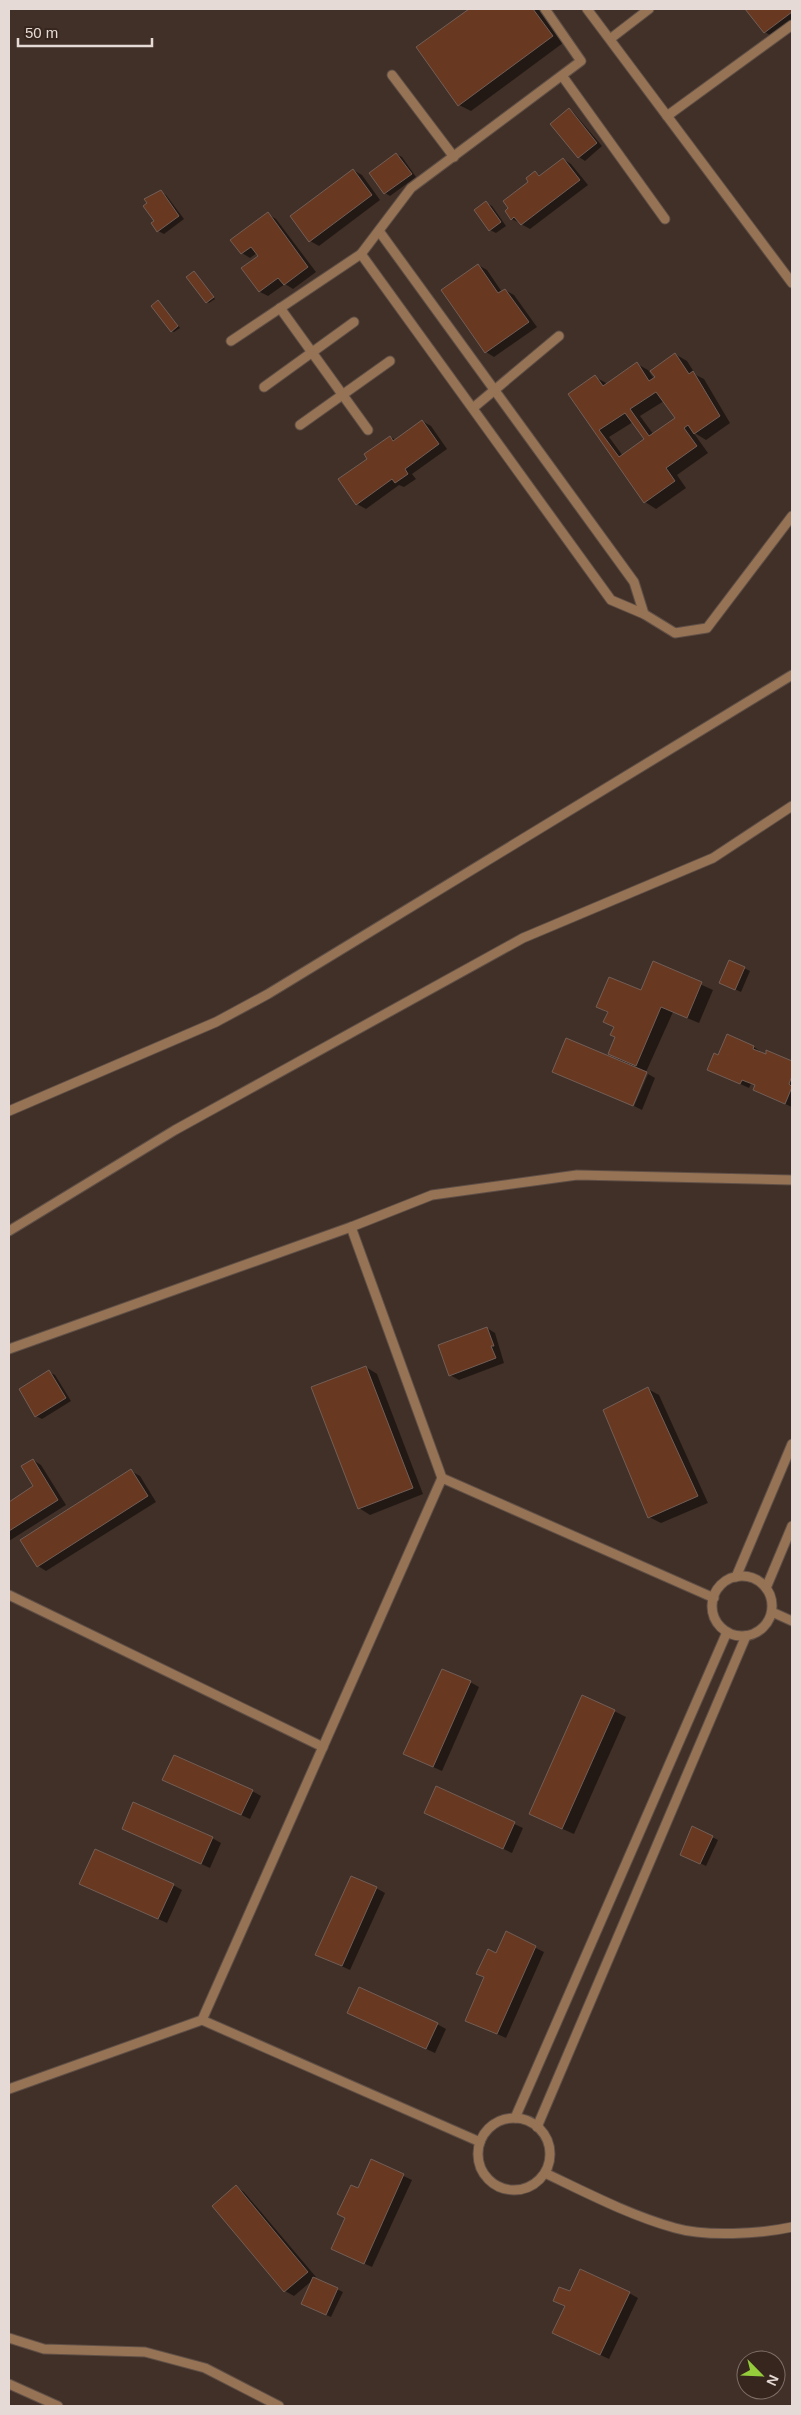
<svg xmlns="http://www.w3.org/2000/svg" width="801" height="2415" font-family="Arial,sans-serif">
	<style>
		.shadow { fill: #0007; fill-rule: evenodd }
		.building { fill: #693821; stroke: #725e56; fill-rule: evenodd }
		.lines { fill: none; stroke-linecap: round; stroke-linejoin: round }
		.service-casing { stroke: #5f4f47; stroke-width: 11 }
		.service { stroke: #967354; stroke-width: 9 }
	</style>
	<rect width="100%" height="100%" fill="#413028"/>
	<g class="shadow">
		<path d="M471,9H538L563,43L471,111L459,105L418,48Z"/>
		<path d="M747,9H792V23L773,37L765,32Z"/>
		<path d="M569,110L574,113L602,146L585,161L579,157L551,125Z"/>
		<path d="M396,154L402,157L416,177L390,196L385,193Z"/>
		<path d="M563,159L571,164L588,185L530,229L512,219L535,172L541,176Z"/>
		<path d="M353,170L362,175L380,200L319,246L310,241Z"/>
		<path d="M161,192L166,195L184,219L164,234L158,231L156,222Z"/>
		<path d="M486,203L492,206L506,226L496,233L490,230Z"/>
		<path d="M268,214L276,219L316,272L293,289L285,284L268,296L260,292L243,269L260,256L257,253L250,258L242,253Z"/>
		<path d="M478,265L487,270L502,292L505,290L514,295L537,327L494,357L486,352Z"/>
		<path d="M194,272L215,299L209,303L207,302Z"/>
		<path d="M158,302L180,328L174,332L171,331Z"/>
		<path d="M675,354L687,361L696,375L704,379L730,423L706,440L693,432L708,453L677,475L686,488L656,509L645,502L570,395L595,377L608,384L637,364L648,370L654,379ZM664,401L677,418L654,435L640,416ZM633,422L646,439L623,456L609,437Z"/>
		<path d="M422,421L431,426L447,449L412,474L416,479L404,487L399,485L366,509L357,504L390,437L396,440Z"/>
		<path d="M729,961L750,971L741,992L726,985Z"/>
		<path d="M653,963L713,990L699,1023L673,1012L646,1072L623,1063L609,1053L616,1037L615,1028L605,1022L608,1013L598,1007L641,992Z"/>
		<path d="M728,1036L754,1047L767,1056L768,1052L792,1062V1107L763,1094L756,1085L751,1084L749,1088L708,1069L719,1057Z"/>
		<path d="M648,1074L655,1078L642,1110L634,1106Z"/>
		<path d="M487,1328L495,1333L504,1363L459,1380L450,1375Z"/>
		<path d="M366,1367L377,1374L423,1494L370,1515L359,1508Z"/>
		<path d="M49,1372L55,1375L71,1401L42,1419L36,1416Z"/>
		<path d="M648,1389L659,1395L708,1503L661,1523L649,1517Z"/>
		<path d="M33,1460L41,1465L66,1505L9,1541V1503L35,1486Z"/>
		<path d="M131,1471L140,1476L156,1502L46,1571L38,1566Z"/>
		<path d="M470,1682L479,1687L442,1771L413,1758Z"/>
		<path d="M614,1711L626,1717L574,1834L542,1820Z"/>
		<path d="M172,1784L252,1791L261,1796L250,1819Z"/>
		<path d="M437,1788L523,1828L512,1853L434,1817Z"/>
		<path d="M123,1828L212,1838L221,1843L210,1868Z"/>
		<path d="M712,1837L718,1840L706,1866L687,1857Z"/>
		<path d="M81,1884L173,1885L182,1890L167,1923Z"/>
		<path d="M376,1888L385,1893L350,1970L326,1959Z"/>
		<path d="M506,1933L544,1952L506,2038L466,2020L485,1978L478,1974L496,1955Z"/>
		<path d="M348,2013L437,2024L446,2029L435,2053Z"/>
		<path d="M372,2161L412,2180L372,2267L341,2253L358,2190Z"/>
		<path d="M236,2187L244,2192L316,2277L314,2278L343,2292L331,2317L308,2307L314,2279L294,2296L285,2291Z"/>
		<path d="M570,2293H629L638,2298L609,2359L562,2337L566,2307L554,2300Z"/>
	</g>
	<g class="building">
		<path d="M469,9H533L553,36L458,106L416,47Z"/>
		<path d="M745,9H792V12L764,33Z"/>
		<path d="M569,108L597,143L578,158L550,124Z"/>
		<path d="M396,153L412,174L384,194L369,173Z"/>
		<path d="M563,158L580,180L521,225L514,217L511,220L505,211L508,208L503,201L528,182L526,178L535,171L539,176Z"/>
		<path d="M353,169L372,195L309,242L290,216Z"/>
		<path d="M161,190L179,216L157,232L151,223L154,221L143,206L147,203L144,199Z"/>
		<path d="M486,201L501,222L489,231L474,210Z"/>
		<path d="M268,212L308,267L284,285L278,278L259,292L241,268L258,256L251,247L241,254L230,240Z"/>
		<path d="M478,264L498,293L505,289L529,322L485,353L441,290Z"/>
		<path d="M194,271L214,297L206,303L186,277Z"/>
		<path d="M158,300L178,326L171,332L151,306Z"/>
		<path d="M675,353L689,374L693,371L720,416L694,434L688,425L684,428L697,446L666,468L675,481L644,503L568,394L595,375L603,386L637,362L649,381L655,377L650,371ZM656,392L675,418L649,436L630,409ZM625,413L644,439L619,457L599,430Z"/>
		<path d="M422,420L439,444L405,469L408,474L395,483L392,479L356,505L338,479L367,459L364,454L390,436L393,441Z"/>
		<path d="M729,960L745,967L735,990L719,983Z"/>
		<path d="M653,961L702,982L687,1018L661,1007L636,1066L608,1054L615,1037L610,1035L614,1027L603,1022L608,1012L596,1007L609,977L641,990Z"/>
		<path d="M727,1034L754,1046L753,1049L766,1054V1050L792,1061V1076L789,1084L792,1087L785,1104L753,1090L755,1085L742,1080L740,1084L707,1070L714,1053L718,1055Z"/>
		<path d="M566,1038L647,1072L633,1106L552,1072Z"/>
		<path d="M487,1327L494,1346H491L496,1358L449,1376L438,1345Z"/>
		<path d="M366,1366L413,1488L358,1509L311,1387Z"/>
		<path d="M49,1370L66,1398L35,1417L19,1389Z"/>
		<path d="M648,1387L698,1496L648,1518L603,1410Z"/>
		<path d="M33,1459L58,1500L9,1531V1502L33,1486L21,1466Z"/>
		<path d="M131,1469L148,1496L37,1567L20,1540Z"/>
		<path d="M442,1669L471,1681L433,1767L403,1754Z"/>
		<path d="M582,1695L615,1710L562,1829L529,1814Z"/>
		<path d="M174,1755L253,1790L241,1815L162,1780Z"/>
		<path d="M436,1786L515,1822L503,1849L424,1813Z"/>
		<path d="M133,1802L213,1837L201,1864L122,1829Z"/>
		<path d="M692,1826L713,1836L700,1864L680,1855Z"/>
		<path d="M95,1849L174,1884L158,1919L79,1884Z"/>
		<path d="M351,1876L377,1887L342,1966L315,1955Z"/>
		<path d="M506,1931L536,1946L497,2034L465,2021L484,1977L476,1974L488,1949L496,1953Z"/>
		<path d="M359,1987L438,2023L426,2049L347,2013Z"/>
		<path d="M371,2159L404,2174L364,2264L331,2249L345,2218L337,2214L351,2185L358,2188Z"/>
		<path d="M236,2185L308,2272L284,2292L212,2206Z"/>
		<path d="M580,2269L630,2292L600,2355L552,2333L565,2306L553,2301L559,2287L570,2291Z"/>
		<path d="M313,2277L338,2288L326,2315L301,2304Z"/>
	</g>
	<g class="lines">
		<defs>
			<g id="service">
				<path d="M587,9L792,283"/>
				<path d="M610,39L649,9"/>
				<path d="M392,75L454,157"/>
				<path d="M563,77L665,219"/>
				<path d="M667,116L792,25"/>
				<path d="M379,231L634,582L644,614"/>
				<path d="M361,254L611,600L644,614L675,633L707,628L792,516"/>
				<path d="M280,308L368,430"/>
				<path d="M231,341L361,254L411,188L581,61L545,9"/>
				<path d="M264,387L354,322"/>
				<path d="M473,408L559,336"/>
				<path d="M300,425L390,361"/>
				<path d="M9,1111L216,1022L268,994L792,675"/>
				<path d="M9,1231L175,1130L523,938L713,858L792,806"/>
				<path d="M9,1349L351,1227"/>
				<path d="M442,1478L351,1227L432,1195L577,1175L792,1180"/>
				<circle cx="742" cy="1606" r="30"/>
				<path d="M736,1577L792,1444"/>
				<path d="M766,1588L792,1526"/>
				<path d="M9,1595L323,1747"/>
				<path d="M772,1612L792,1621"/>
				<path d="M9,2089L202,2020"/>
				<path d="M515,2118L727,1632"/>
				<circle cx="514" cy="2154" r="36"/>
				<path d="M537,2127L746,1636"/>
				<path d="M480,2142L202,2020L442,1478L714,1598"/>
				<path d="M545,2173C587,2193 629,2215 675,2228C706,2237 760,2234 792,2227"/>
				<path d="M9,2338L44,2349L145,2352L205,2368L279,2406"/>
				<path d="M9,2384L58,2406"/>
			</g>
		</defs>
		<use href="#service" class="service-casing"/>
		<use href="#service" class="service"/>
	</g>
	<rect width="801" height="2415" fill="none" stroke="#e5dad5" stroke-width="20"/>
	<g transform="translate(761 2375) rotate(114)"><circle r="24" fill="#37261e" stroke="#7d6e67"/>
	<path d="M0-4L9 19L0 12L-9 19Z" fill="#95cc3b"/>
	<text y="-8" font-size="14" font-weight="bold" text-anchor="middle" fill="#e5dad5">N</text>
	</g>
	<path d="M18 38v8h134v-8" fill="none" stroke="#e5dad5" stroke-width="2.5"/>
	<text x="25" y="38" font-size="15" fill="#e5dad5" stroke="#37261e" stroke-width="4" paint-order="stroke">50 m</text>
</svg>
